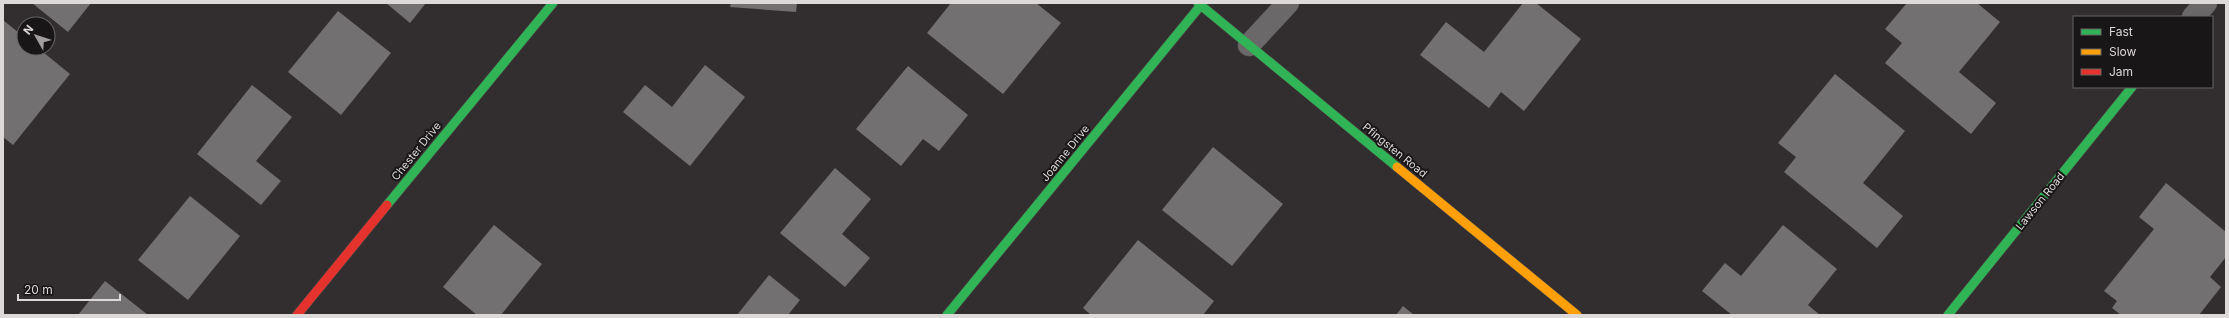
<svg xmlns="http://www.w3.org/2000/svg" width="2229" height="318" font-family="Inter,sans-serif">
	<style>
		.building { fill: #737071 }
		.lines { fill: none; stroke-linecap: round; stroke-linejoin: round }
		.street-casing { stroke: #4d4a4a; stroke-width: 23 }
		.fast-casing { stroke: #4d4a4a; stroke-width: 10 }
		.slow-casing { stroke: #4d4a4a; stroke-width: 10 }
		.jam-casing { stroke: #4d4a4a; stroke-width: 10 }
		.street { stroke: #6b6869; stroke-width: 22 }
		.fast { stroke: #30b455; stroke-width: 9 }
		.slow { stroke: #ff9f0a; stroke-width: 9 }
		.jam { stroke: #e5322d; stroke-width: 9 }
		.labels { text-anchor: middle; stroke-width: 4; stroke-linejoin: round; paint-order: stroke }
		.street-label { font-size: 11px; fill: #ddd9d9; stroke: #191617 }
	</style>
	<rect width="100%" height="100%" fill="#322e2f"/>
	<g class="building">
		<path d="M32,3H91L68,32Z"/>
		<path d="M386,3H426L410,23Z"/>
		<path d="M731,3H797L796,12L730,7Z"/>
		<path d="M951,3H1036L1061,23L1003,94L927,33Z"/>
		<path d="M1523,3H1536L1581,39L1524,111L1501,92L1489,108L1420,55L1446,22L1484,52Z"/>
		<path d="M1907,3H1977L2000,22L1959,72L1996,103L1971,134L1885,63L1902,43L1885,29Z"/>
		<path d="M338,11L391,53L341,115L288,72Z"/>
		<path d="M3,20L24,37V48H38L70,74L13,145L3,137Z"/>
		<path d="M705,65L745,97L690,166L623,112L645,85L672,107Z"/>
		<path d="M908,66L968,115L939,151L923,139L901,166L856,129Z"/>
		<path d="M1835,74L1905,131L1863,183L1903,216L1877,248L1784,172L1796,157L1778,143Z"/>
		<path d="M252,85L292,117L256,161L281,181L261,205L197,154Z"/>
		<path d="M1213,147L1283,204L1232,266L1162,210Z"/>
		<path d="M835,168L871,199L842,234L870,258L845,287L780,233Z"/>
		<path d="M2166,183L2226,232V257L2210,277L2221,287L2199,315H2121L2112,308L2117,301L2104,291L2154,229L2139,217Z"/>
		<path d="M190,196L240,236L188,300L138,260Z"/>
		<path d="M494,225L542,264L501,315H477L443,287Z"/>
		<path d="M1783,225L1837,269L1808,305L1820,315H1732L1702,291L1725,263L1741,276Z"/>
		<path d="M1138,240L1214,301L1203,315H1091L1083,308Z"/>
		<path d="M769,275L800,300L788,315H737Z"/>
		<path d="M105,281L148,315H78Z"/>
		<path d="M1403,306L1414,315H1396Z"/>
	</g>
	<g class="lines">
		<defs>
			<g id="street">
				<path d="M2193,17L2206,3"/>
				<path d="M1249,45L1288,3"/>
			</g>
			<g id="fast">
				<path d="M1198,3L1397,167"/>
				<path d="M387,205L553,3"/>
				<path d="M947,315L1201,5"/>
				<path d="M1948,315L2132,87"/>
			</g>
			<path id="slow" d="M1397,167L1577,315"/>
			<path id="jam" d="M297,315L387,205"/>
		</defs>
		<use href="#street" class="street-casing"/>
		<use href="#fast" class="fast-casing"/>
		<use href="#slow" class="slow-casing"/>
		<use href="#jam" class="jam-casing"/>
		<use href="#street" class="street"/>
		<use href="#fast" class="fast"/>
		<use href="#slow" class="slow"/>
		<use href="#jam" class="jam"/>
	</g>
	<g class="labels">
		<g class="street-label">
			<text transform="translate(1395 150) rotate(39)" y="4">Pfingsten Road</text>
			<text transform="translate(416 151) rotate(-51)" y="4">Chester Drive</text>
			<text transform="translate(1065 153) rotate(-51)" y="4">Joanne Drive</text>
			<text transform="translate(2040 201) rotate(-51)" y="4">Lawson Road</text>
		</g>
	</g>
	<rect width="2229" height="318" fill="none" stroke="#ddd9d9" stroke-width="8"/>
	<rect x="2073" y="16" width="140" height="72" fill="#191617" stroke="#676465"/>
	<rect x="2081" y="29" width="20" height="6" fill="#30b455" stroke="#676465"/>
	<text x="2109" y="36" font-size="12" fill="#ddd9d9">Fast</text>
	<rect x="2081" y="49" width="20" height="6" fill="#ff9f0a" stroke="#676465"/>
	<text x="2109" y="56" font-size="12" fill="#ddd9d9">Slow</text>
	<rect x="2081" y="69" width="20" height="6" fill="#e5322d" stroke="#676465"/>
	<text x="2109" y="76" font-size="12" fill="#ddd9d9">Jam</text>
	<g transform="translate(36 36) rotate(309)"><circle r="19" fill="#191617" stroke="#676465"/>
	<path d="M0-3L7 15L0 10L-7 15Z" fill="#a19d9e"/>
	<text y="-6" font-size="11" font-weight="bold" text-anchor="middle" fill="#ddd9d9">N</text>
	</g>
	<path d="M18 294v6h102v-6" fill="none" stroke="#ddd9d9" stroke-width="2"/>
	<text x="24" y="294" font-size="12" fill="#ddd9d9" stroke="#191617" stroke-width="3" paint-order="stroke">20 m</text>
</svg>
